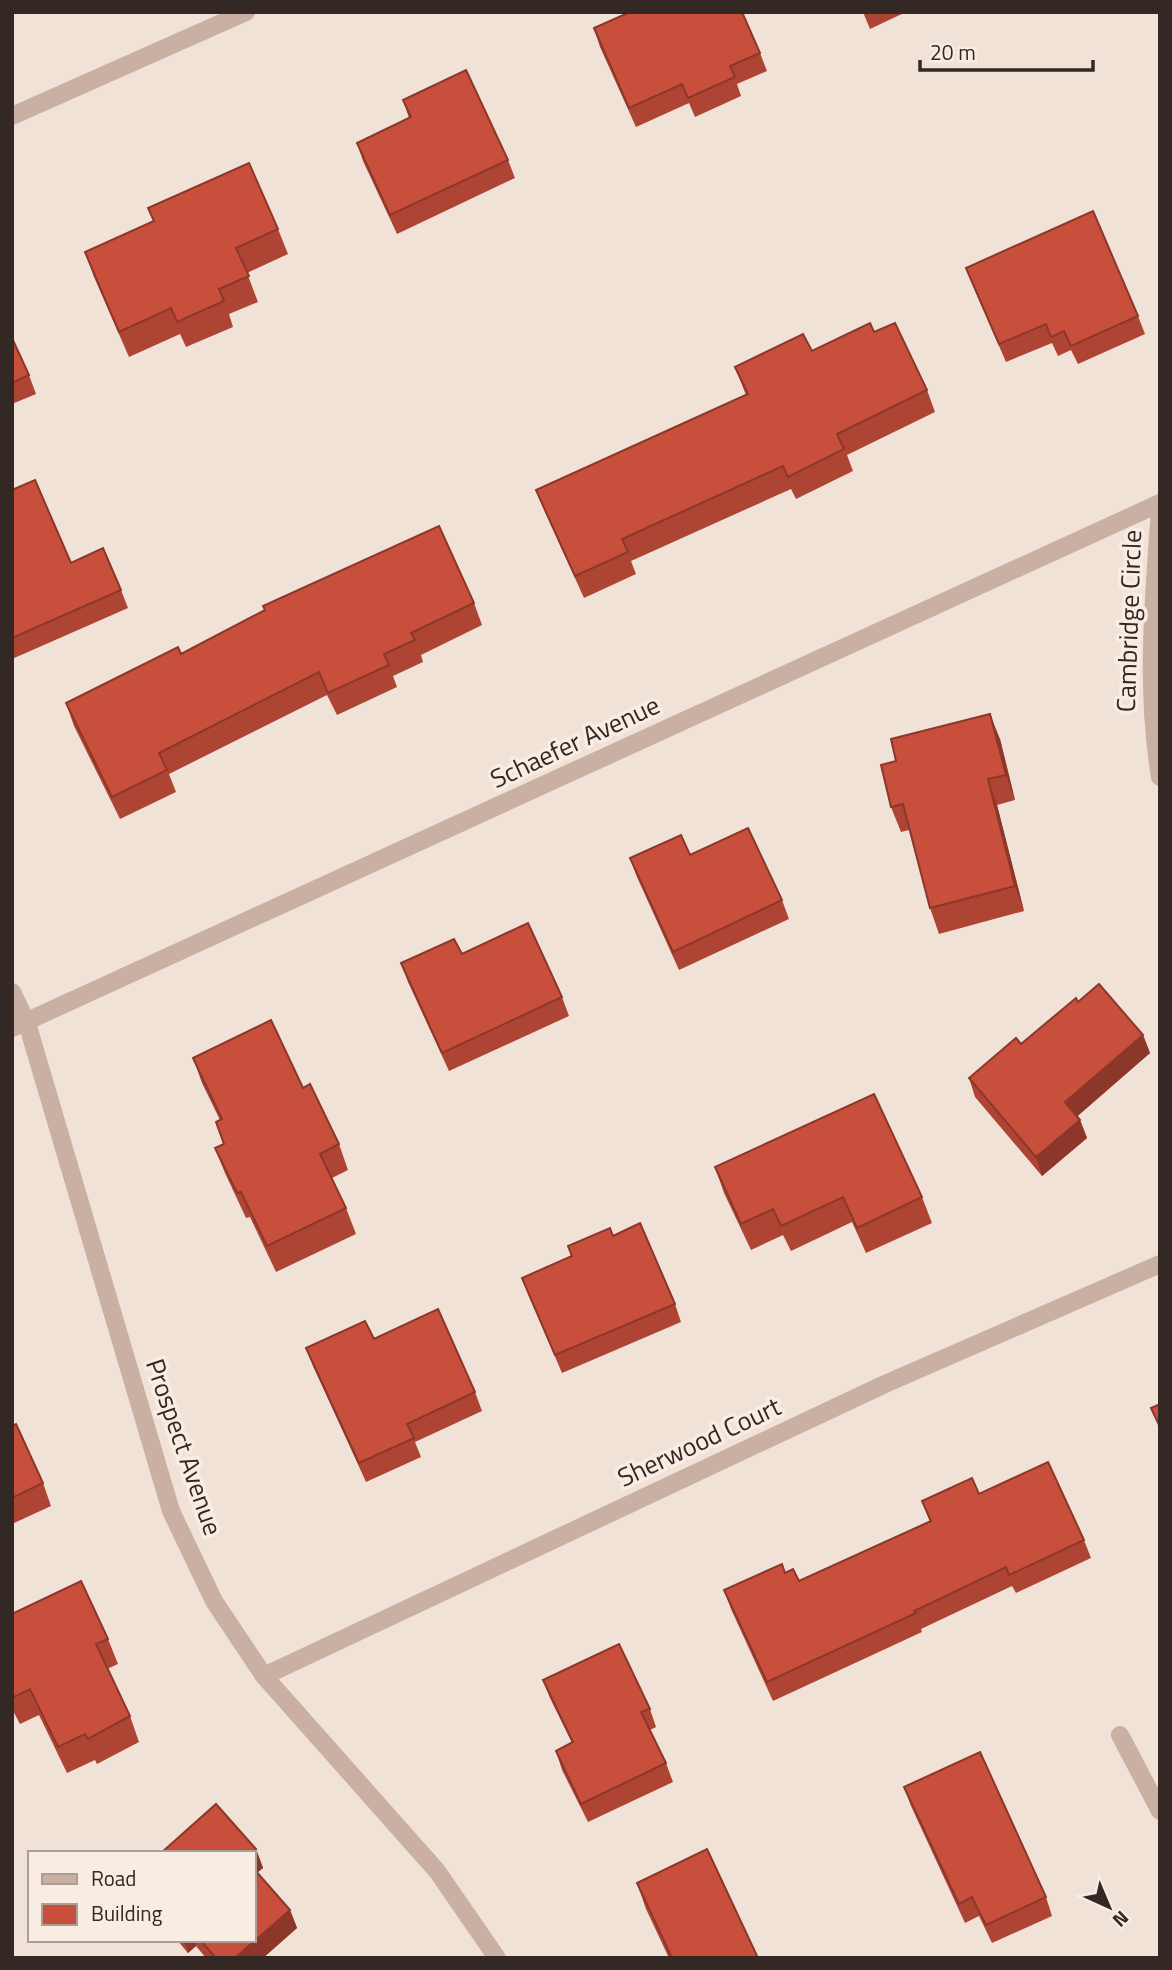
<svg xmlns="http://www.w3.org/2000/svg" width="1172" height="1970" font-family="'Titillium Web',sans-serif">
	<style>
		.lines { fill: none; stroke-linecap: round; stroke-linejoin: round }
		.minor { stroke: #c9b0a3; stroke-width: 18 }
		.wall { fill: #ad4434 }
		.shaded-wall { fill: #8d372b }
		.building { fill: #c94f3d; stroke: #8d372b; stroke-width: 2 }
		.labels { text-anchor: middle; stroke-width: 7; stroke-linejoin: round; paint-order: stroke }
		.street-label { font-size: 26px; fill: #342825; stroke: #f9ece3 }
	</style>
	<rect width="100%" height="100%" fill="#f1e2d7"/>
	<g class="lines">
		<g class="minor">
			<path d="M12,116L246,12"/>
			<path d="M1160,508C1154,598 1145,686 1160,777"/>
			<path d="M12,992L27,1023L171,1511L214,1601L264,1676L437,1871L497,1958"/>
			<path d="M12,1028L1160,503"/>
			<path d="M264,1676L885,1384L1160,1264"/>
			<path d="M1120,1735L1160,1811"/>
		</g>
	</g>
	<g class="wall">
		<path d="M863,12H906L870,29Z"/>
		<path d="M594,28L760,53L767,71L737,84L741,96L695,117L689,103L636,127L600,47Z"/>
		<path d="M403,100L508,160L515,178L397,234L363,161L357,143L409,118Z"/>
		<path d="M148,208L278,229L288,254L247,273L258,302L229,314L233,327L186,347L180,334L129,357L94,277L85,252L153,221Z"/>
		<path d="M966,268L1138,316L1145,334L1078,364L1071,350L1058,356L1052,343L1006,362L973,286Z"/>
		<path d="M874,332L927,390L935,412L847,455L853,471L796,499L791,489L631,561L636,574L584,598L545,512L536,490L746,395L735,367L812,351Z"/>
		<path d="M12,338L29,375L36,394L12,404Z"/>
		<path d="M12,490L71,563L121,590L128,608L12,659Z"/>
		<path d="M474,603L482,625L421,655L423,662L393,676L397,687L337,715L327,695L169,774L176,792L120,819L74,726L66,703L181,654Z"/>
		<path d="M1000,739L1015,800L997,805L1024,911L939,934L930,908L909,830L901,832L891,807Z"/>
		<path d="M690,855L782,900L789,919L679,970L637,877L630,858Z"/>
		<path d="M462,954L562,997L569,1016L449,1071L408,982L401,963Z"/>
		<path d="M1078,1002L1143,1035L1150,1053L1077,1116L1080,1120L1087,1138L1042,1176L975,1097L969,1078L1021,1044Z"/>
		<path d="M193,1058L303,1088L339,1144L348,1170L332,1178L346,1208L356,1234L276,1272L250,1217L246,1218L225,1173L215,1148L224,1144L220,1120L202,1083Z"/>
		<path d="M715,1167L922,1197L932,1223L866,1253L852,1222L791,1251L783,1235L751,1250L724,1193Z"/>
		<path d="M568,1246L675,1304L681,1322L562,1373L529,1296L522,1278L571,1256Z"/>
		<path d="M374,1339L475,1392L482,1411L415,1442L421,1457L366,1482L313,1366L306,1348Z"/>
		<path d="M12,1426L43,1483L51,1506L12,1524Z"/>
		<path d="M979,1494L1084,1540L1091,1558L1016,1593L1012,1586L921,1629L922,1632L773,1701L731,1609L724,1590L785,1573L799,1581L930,1522L922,1501Z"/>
		<path d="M12,1614L108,1639L118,1664L107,1669L130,1716L139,1742L97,1764L95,1760L67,1773L39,1715L20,1724L12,1709Z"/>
		<path d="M543,1680L650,1709L656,1727L650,1730L666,1763L673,1782L588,1822L562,1770L556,1751L572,1743L550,1698Z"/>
		<path d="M904,1787L1046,1897L1052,1916L992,1943L979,1916L965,1923L911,1806Z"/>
		<path d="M256,1849L263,1868L257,1873L290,1910L297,1928L263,1958H206L196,1946L188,1953L177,1940H254Z"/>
		<path d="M637,1883L758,1958H669L646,1909Z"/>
	</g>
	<g class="shaded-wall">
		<path d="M990,714L1000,739L1015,800L1006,775Z"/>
		<path d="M988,779L997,805L1024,911L1015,886Z"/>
		<path d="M1143,1035L1150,1053L1072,1121L1065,1102Z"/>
		<path d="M1080,1120L1087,1138L1042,1176L1036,1157Z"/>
		<path d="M256,1849L263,1868L254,1875V1853H252Z"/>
		<path d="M290,1910L297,1928L263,1958H235Z"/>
		<path d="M184,1940H194L196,1946L188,1953Z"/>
	</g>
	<g class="building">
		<path d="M630,12H742L760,53L730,66L735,77L688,98L682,84L629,108L594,28Z"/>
		<path d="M466,70L508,160L390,215L357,143L411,117L403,100Z"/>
		<path d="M249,163L278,229L236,248L249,276L219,289L224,301L177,322L171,308L119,332L85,252L154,221L148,208Z"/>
		<path d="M1093,211L1138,316L1071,346L1064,331L1051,337L1046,324L999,344L966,268Z"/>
		<path d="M870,323L874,332L895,323L927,390L837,434L844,449L788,477L783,466L622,539L628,552L575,576L536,490L748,394L735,367L803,334L812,351Z"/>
		<path d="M12,338L29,375L12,383Z"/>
		<path d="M35,480L71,563L103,548L121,590L12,638V490Z"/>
		<path d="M439,526L474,603L411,633L415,640L384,654L389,665L328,693L319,672L159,753L167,770L112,797L66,703L178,647L181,654L265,610L263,606Z"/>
		<path d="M990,714L1006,775L988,779L1015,886L930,908L903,804L891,807L881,765L896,761L891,739Z"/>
		<path d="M748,828L782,900L673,952L630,858L681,835L690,855Z"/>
		<path d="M528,923L562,997L442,1053L401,963L454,939L462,954Z"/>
		<path d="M1099,984L1143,1035L1065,1102L1080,1120L1036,1157L969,1078L1016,1038L1021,1044L1076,998L1078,1002Z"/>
		<path d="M271,1020L303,1088L310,1084L339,1144L320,1154L346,1208L267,1246L241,1192L237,1193L215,1148L224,1144L216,1122L222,1119L193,1058Z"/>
		<path d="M874,1094L922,1197L857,1228L843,1197L781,1226L773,1209L741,1224L715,1167Z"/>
		<path d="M640,1223L675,1304L555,1355L522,1278L572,1256L568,1246L610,1228L613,1236Z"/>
		<path d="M438,1309L475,1392L407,1424L414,1438L359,1463L306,1348L365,1321L374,1339Z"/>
		<path d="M1160,1404V1427L1151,1408Z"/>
		<path d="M16,1424L43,1483L12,1498V1426Z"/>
		<path d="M1048,1462L1084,1540L1009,1575L1006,1567L914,1611L916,1613L767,1682L724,1590L782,1564L785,1573L793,1569L799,1581L931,1521L922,1501L972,1478L979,1494Z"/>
		<path d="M81,1581L108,1639L96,1644L130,1716L88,1739L85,1734L58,1747L30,1689L12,1698V1614Z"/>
		<path d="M619,1644L650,1709L641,1712L666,1763L581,1804L556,1751L573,1742L543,1680Z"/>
		<path d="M980,1752L1046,1897L986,1925L972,1897L959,1904L904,1787Z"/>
		<path d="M216,1804L256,1849L252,1853H161Z"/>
		<path d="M707,1849L758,1958H672L637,1883Z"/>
		<path d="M254,1869L290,1910L235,1958H216L200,1940H254Z"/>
	</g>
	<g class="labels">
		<g class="street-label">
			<text transform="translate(1129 621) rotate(-88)" y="9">Cambridge Circle</text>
			<text transform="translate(575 742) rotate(-25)" y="9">Schaefer Avenue</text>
			<text transform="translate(699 1442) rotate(-25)" y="9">Sherwood Court</text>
			<text transform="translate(184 1447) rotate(71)" y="9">Prospect Avenue</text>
		</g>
	</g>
	<rect width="1172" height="1970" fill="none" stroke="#342825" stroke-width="28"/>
	<rect x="28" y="1851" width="228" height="91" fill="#f9ece3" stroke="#aa9e97" stroke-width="2"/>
	<rect x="42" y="1874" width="35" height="10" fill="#c9b0a3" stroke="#aa9e97" stroke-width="2"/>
	<text x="91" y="1886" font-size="21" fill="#342825">Road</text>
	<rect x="42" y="1904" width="35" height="21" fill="#c94f3d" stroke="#aa9e97" stroke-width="2"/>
	<text x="91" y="1921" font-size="21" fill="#342825">Building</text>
	<g transform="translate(1109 1907) rotate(136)" stroke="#f9ece3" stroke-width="5" paint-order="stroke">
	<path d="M0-5L12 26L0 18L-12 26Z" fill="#342825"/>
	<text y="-10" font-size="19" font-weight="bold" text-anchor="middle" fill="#342825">N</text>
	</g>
	<path d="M920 60v10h173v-10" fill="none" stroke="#342825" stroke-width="3.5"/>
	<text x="930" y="60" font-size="21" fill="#342825" stroke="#f9ece3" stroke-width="5" paint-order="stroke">20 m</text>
</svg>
